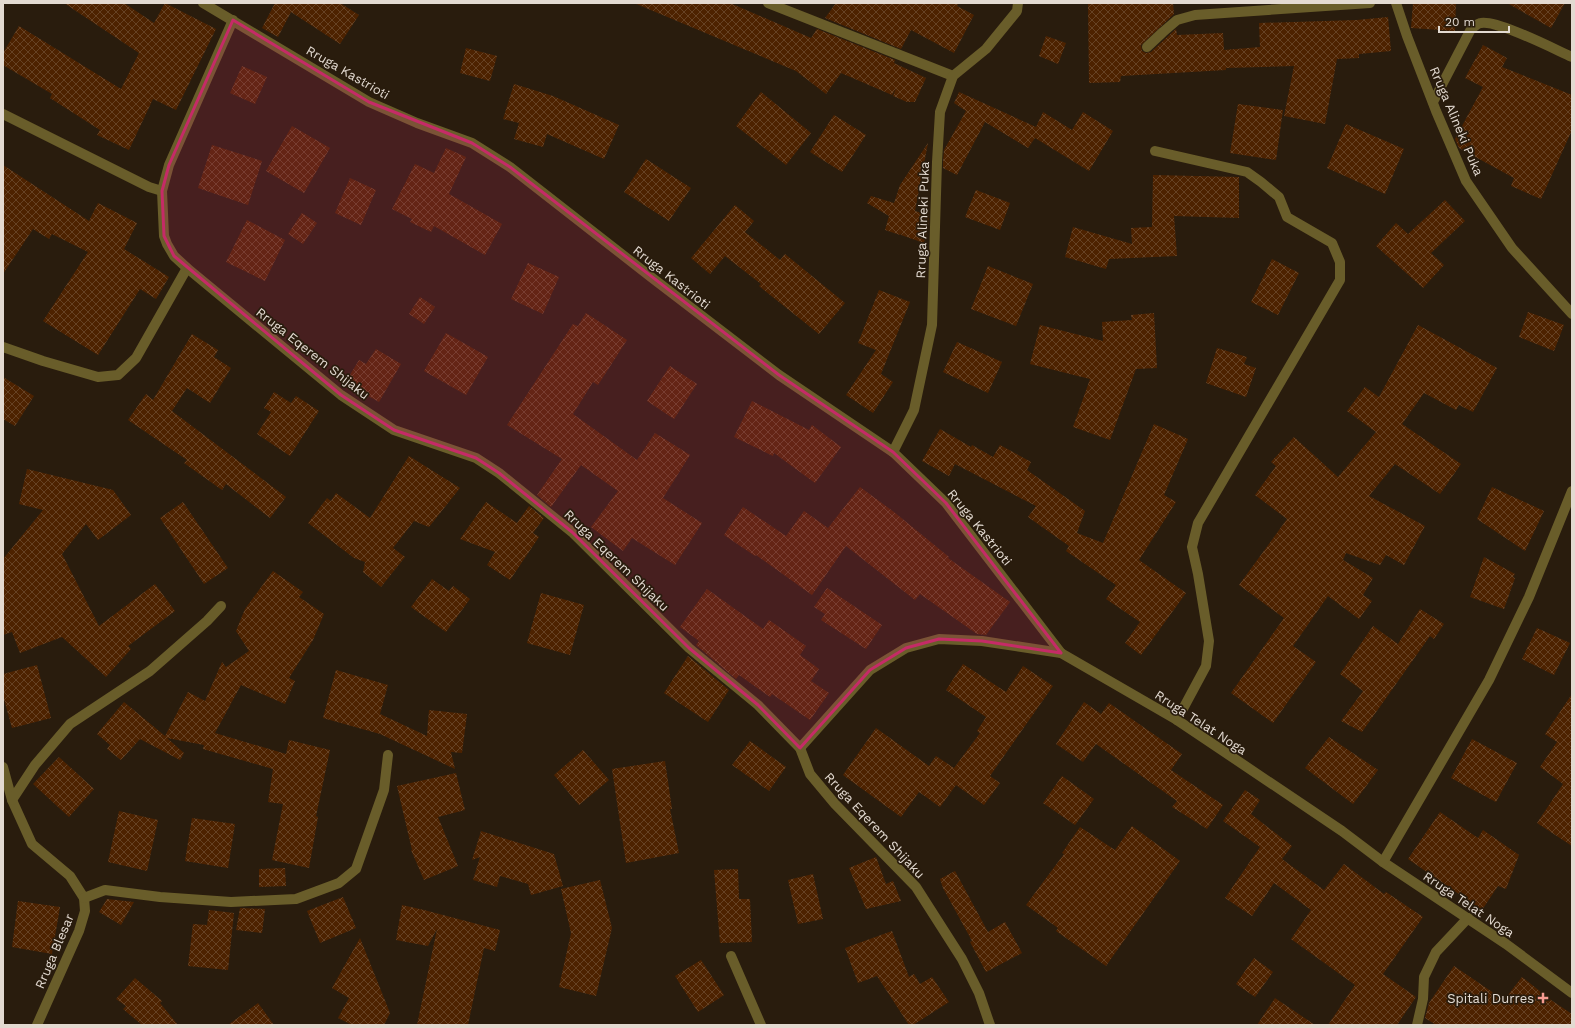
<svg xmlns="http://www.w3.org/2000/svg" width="1575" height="1028" font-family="'Work Sans',sans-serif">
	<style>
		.building { fill: url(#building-cross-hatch) }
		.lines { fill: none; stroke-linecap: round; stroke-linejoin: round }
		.minor { stroke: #695d2a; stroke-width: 10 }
		.marked { fill: #c52b67; fill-opacity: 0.2; stroke: #c52b67; stroke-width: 3; stroke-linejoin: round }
		.poi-dot { fill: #f59c91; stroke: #291c0d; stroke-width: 1.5 }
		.labels { text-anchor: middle; stroke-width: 3.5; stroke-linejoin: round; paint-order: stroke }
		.street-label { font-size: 13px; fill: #e3dad1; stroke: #291c0d }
		.poi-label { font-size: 13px; fill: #e3dad1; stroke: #291c0d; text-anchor: end }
	</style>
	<defs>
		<pattern id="building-cross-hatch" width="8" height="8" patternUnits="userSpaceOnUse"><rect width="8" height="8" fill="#4d2200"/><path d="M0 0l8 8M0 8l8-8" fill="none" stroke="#664224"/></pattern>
	</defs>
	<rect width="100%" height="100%" fill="#291c0d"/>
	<g class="building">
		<path d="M64,3H124L154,23L165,3L216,29L176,110L153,99L129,150L97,135L100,130L50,98L52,94L3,65V53L19,26L121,89L139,53Z"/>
		<path d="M275,3H340L359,15L340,44L291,12L278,37L262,28Z"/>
		<path d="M634,3H730L811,38L817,29L895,60L894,63L926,78L915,102H907L893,96L896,88L892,95L841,73L826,94L796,71Z"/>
		<path d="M836,3H959L957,6L974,15L954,53L911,30L901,49L825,18Z"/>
		<path d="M1088,3H1173L1174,14L1141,45L1142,51L1146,53L1151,52L1176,29L1177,35L1223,33L1224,50L1260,47L1259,23L1357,20L1388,17L1391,51L1359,54V58L1337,59L1325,124L1284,116L1294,66L1226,68V70L1121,76L1120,82L1089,83Z"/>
		<path d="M1413,3H1456L1455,31L1411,28Z"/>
		<path d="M1507,3H1565L1551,28Z"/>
		<path d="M1046,36L1066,43L1058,64L1039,56Z"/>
		<path d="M1483,45L1507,58L1502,67L1572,95V130L1541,199L1511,186L1514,178L1459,148L1455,139L1483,87L1465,78Z"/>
		<path d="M466,48L497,56L490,81L460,73Z"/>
		<path d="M242,66L267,77L255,104L230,93Z"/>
		<path d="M514,84L553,96L619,125L604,159L547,134L543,147L514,139L519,123L503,119Z"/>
		<path d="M761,92L811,133L786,165L736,126Z"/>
		<path d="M959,92L1036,127L1043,112L1072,130L1083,112L1113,131L1089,171L1035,138L1028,148L985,122L957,175L943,168V162L944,150L966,111L954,103Z"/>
		<path d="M1238,104L1283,110L1276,160L1230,153Z"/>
		<path d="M834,115L866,135L842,172L810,152Z"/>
		<path d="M1346,124L1404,149L1385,194L1327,168Z"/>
		<path d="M292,126L330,148L304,193L266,171Z"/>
		<path d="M928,143L915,211L929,215L928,228L924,243L901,235L902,233L900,235L885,230L889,216L867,203L871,196L894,203L900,185Z"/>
		<path d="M212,145L262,161L248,205L198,188Z"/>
		<path d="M446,148L466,157L449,194L502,224L485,255L434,226L431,232L410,222L412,219L392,209L415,164L434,173Z"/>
		<path d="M646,159L691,188L669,221L624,192Z"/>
		<path d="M3,165L89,221L98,203L137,223L124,249L169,277L156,299L140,289L98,355L43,321L88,252L52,234L49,239L33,229L3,274Z"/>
		<path d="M1153,175L1239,177V218L1174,216L1177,256L1109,259L1106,269L1065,257L1073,227L1132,244L1131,228L1152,227Z"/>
		<path d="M350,178L376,190L361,225L335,213Z"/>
		<path d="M976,190L1010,203L1000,230L965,217Z"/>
		<path d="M1445,200L1465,221L1431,253L1444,265L1423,288L1376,246L1396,223L1408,234Z"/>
		<path d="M735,205L754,221L745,232L780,260L785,254L845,303L819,334L759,286L761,284L725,256L710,274L691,258Z"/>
		<path d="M302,213L317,223L303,244L288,234Z"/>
		<path d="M247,220L285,240L265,281L226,262Z"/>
		<path d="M1272,259L1299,273L1278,315L1251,302Z"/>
		<path d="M528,263L559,277L543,314L511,299Z"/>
		<path d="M988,266L1033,284L1016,326L971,309Z"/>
		<path d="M879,290L910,302L881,374L893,382L873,413L846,395L876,350L858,343Z"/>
		<path d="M420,297L435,307L424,324L409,314Z"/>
		<path d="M1528,312L1564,325L1554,351L1519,337Z"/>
		<path d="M586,313L627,340L598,385L593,382L573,414L637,460L655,433L690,455L663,498L702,523L675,565L632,538L623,551L591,527L618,491L581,465L551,507L537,495L562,459L507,425L573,324L578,326Z"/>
		<path d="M1154,313L1157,368L1136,369L1110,440L1073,427L1090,379L1030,364L1040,325L1103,341L1102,322L1132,320L1131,315Z"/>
		<path d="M1418,325L1497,368L1473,412L1459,405L1456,410L1424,393L1402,424L1461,464L1440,494L1395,464L1369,496L1425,526L1404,565L1386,555L1380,565L1346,553L1343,560L1373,578L1363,595L1372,601L1359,619L1328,596L1293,646L1316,662L1273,723L1231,693L1284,618L1239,585L1287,519L1255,495L1276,466L1271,462L1294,437L1338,477L1376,432L1347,411L1365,387L1379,397Z"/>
		<path d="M446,333L488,357L466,395L424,371Z"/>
		<path d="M192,334L218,350L214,357L231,368L210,403L187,388L172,411L286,497L270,518L226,484L222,490L184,463L187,460L128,420L146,394L153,400Z"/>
		<path d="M957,342L1002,362L988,393L943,372Z"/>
		<path d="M1217,348L1247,357L1244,364L1256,368L1246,397L1206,383Z"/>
		<path d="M376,349L401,364L379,402L345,383L359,360L366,364Z"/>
		<path d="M670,366L697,384L674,419L647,401Z"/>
		<path d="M3,377L34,396L15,426L3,419Z"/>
		<path d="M274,392L291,403L296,396L319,411L290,456L257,434L271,412L264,408Z"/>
		<path d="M752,401L809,430L812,425L841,447L815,483L774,453L773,456L734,437Z"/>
		<path d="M1154,424L1188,439L1164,495L1176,502L1139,560L1186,593L1141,655L1125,643L1140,622L1106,599L1116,585L1066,551L1069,546L1028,517L1036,506L955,464L949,476L922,461L940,429L971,447L972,445L993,457L1000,445L1031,462L1027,470L1085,511L1077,533L1103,543Z"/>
		<path d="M409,456L460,488L429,527L414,521L393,548L405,557L381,587L363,572L365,562L354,558L308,523L327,498L331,501L336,493L370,518Z"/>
		<path d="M27,469L113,490L131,515L98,540L86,524L62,554L99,626L155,584L175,611L128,646L131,649L106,677L62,637L20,653L12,632L3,635V559L43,510L19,504Z"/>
		<path d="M860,487L894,512L949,557L948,558L1010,602L986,635L977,634L920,594L915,600L846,546L812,595L756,555L755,556L724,535L743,507L786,536L804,511L828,528Z"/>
		<path d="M1492,487L1544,511L1525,551L1477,519Z"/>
		<path d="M183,502L228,568L204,584L160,518Z"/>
		<path d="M486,502L517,523L529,506L544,518L533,533L539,537L510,580L487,565L495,552L460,539Z"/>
		<path d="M1484,557L1515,574L1513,577L1515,578L1504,609L1470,597Z"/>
		<path d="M273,571L303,592L299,597L324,614L313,640L289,678L295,681L285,704L241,685L215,733L286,754L289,740L330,750L316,816L318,817L309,868L272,860L283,804L268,802L273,769L203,749L204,745L167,738L184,753L180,760L140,739L121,760L107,749L110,745L97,734L124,702L165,736L188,692L205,701L222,662L226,667L249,651L236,631L245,609Z"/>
		<path d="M432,579L449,591L453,586L470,599L446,632L411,607Z"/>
		<path d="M827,588L882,625L866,649L821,620L825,614L814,607Z"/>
		<path d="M707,589L763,629L769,620L806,646L800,655L819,669L811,681L829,693L810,720L772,694L770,697L739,675L736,679L696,645L699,641L680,627Z"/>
		<path d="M541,593L584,605L570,655L527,643Z"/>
		<path d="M1420,609L1444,624L1434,639L1430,636L1362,732L1341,721L1363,691L1340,674L1373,626L1398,644Z"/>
		<path d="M1537,628L1570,643L1554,675L1522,659Z"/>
		<path d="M688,656L729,690L708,722L664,693Z"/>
		<path d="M963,664L1006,692L1023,666L1053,686L990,776L1000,783L984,805L956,785L940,807L919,792L901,817L843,775L876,728L929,766L936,756L954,768L980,733L977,731L986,717L946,690Z"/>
		<path d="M37,665L51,718L12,728L3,696V674Z"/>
		<path d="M336,670L388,685L380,714L427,736L429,710L467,714L462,753L451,752L455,769L380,734L323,718Z"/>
		<path d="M1572,694V846L1537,823L1563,784L1540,767L1557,742L1545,734Z"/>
		<path d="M1084,702L1101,714L1109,703L1182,754L1171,770L1223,805L1207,829L1172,807L1177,801L1096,744L1083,762L1056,744Z"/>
		<path d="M1329,737L1378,770L1353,804L1305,768Z"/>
		<path d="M1472,739L1517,763L1496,802L1451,778Z"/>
		<path d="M750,741L786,767L769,791L732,765Z"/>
		<path d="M583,750L609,780L579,805L554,775Z"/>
		<path d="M59,757L94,789L69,817L33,784Z"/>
		<path d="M665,761L672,809H670L679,853L626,863L612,769Z"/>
		<path d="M456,773L465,810L438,817L458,866L424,880L411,850H412L397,786Z"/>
		<path d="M1062,776L1094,799L1075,825L1043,803Z"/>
		<path d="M1245,790L1260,800L1251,814L1292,846L1282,859L1324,890L1344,864L1384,894L1386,892L1423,917L1383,974L1416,997L1397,1025H1328L1355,985L1291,939L1311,910L1274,883L1252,916L1225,898L1260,847L1223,821Z"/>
		<path d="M119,811L158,820L147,871L108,862Z"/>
		<path d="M1440,812L1478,838L1483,830L1519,855L1506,889L1498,886L1482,910L1408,859Z"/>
		<path d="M192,818L235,824L228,868L185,861Z"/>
		<path d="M1132,826L1180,861L1106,966L1056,931L1058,928L1026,905L1064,854L1062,853L1080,827L1115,850Z"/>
		<path d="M481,831L554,854L563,886L531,895L528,884L500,876L497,887L473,880L480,857L472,860Z"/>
		<path d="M876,857L886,884L893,881L901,901L866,909L849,868Z"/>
		<path d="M285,868L286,886L259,887V869Z"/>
		<path d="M738,869L739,899H750L752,942L720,943L714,870Z"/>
		<path d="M955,871L988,932L1005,922L1022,953L986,972L970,942L972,941L943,888L940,879Z"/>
		<path d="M813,874L823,919L798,924L788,880Z"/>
		<path d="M600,880L612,928L596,996L559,987L571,933L561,889Z"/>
		<path d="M343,897L356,928L320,943L307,911Z"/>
		<path d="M107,899L134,902L121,925L99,912Z"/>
		<path d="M18,901L60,907L52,954L12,947Z"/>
		<path d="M402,905L424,910L500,930L495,951L484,948L468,1025H417L437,929L428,946L396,940Z"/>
		<path d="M240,908L265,909L262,933L236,930Z"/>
		<path d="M209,910L234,913L228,970L188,966L193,924L207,925Z"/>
		<path d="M892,931L909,977L914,974L920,984L932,977L949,1002L913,1025H909L877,976L858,983L845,948Z"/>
		<path d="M360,938L390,1013L384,1025H352L338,1018L349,998L332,988Z"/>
		<path d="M1254,958L1273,972L1255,997L1236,984Z"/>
		<path d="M701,960L724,995L698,1012L675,976Z"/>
		<path d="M1454,966L1504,1000L1522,977L1551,1000L1572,1014V1025H1436L1425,1018L1429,1003Z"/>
		<path d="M135,978L162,1001L160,1003L178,1025H142L123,1009L126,1006L116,999Z"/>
		<path d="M1275,998L1315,1025H1257Z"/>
		<path d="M258,1003L274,1025H228Z"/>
	</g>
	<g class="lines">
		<g class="minor">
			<path d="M203,3L369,102L417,123L472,143L510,167L651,277L779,375L893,452L946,503L1061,653"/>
			<path d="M768,3L953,76"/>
			<path d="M1396,3L1407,36L1436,111L1466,181L1512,248L1572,314"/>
			<path d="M233,20L169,165L162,191L164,236L167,244L174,256L187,268L341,395L394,430L476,458L499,473L572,532L689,648L758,705L800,748L810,774L835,804L916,887L962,959L979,993L990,1025"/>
			<path d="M1147,47L1163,32L1177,20L1195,15L1370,3"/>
			<path d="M1433,102L1471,29C1474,27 1478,23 1481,23C1498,20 1554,49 1572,57"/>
			<path d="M3,114L149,187L162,191"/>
			<path d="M1155,151L1247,172L1261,182L1279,197L1287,217L1332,243L1340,262V280L1198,523L1192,547L1198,574L1209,641L1206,666L1177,720"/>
			<path d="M3,347L43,361L98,377L118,375L136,358L187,268"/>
			<path d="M893,452L914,410L932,325L937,162L940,112L953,76L986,49L1017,11L1018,3"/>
			<path d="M800,748L870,670L906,648L939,639L982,641L1061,653L1177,720L1342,831L1383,862L1506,944L1572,993"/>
			<path d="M3,767L12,800L32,844L70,876L84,898L85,911L79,931L37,1025"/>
			<path d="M12,800L35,765L70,724L150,671L207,621L221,606"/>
			<path d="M1383,862L1489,680L1529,597L1572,491"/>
			<path d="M84,898L105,890L160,897L231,902L296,899L339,883L356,869L384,790L388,755"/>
			<path d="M731,956L761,1025"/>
			<path d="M1417,1025L1423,999L1424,977L1436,952L1468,918"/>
		</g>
	</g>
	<path class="marked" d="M233,20L369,102L472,143L510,167L779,375L893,452L946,503L1061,653L982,641L939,639L906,648L870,670L800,748L758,705L689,648L572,532L499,473L476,458L394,430L341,395L174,256L164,236L162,191L169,165Z"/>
	<path class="poi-dot" d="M1541 992h4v4h4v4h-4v4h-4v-4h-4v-4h4z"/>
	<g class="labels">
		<g class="street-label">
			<text transform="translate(348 72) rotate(30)" y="5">Rruga Kastrioti</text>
			<text transform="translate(1457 121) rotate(67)" y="5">Rruga Alineki Puka</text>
			<text transform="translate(922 220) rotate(-88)" y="5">Rruga Alineki Puka</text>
			<text transform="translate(672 277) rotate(38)" y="5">Rruga Kastrioti</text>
			<text transform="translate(313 353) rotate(38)" y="5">Rruga Eqerem Shijaku</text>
			<text transform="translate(980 527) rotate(51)" y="5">Rruga Kastrioti</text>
			<text transform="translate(617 560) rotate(44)" y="5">Rruga Eqerem Shijaku</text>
			<text transform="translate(1201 722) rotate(33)" y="5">Rruga Telat Noga</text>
			<text transform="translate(875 825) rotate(47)" y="5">Rruga Eqerem Shijaku</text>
			<text transform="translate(1469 904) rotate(34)" y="5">Rruga Telat Noga</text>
			<text transform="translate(54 951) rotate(-67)" y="5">Rruga Blesar</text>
		</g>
		<g class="poi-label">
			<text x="1534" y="1003">Spitali Durres</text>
		</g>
	</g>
	<rect width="1575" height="1028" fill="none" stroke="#e3dad1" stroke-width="8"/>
	<path d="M1439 26v6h70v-6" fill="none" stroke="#e3dad1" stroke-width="2"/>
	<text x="1445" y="26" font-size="12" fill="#e3dad1" stroke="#291c0d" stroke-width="3" paint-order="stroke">20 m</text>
</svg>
